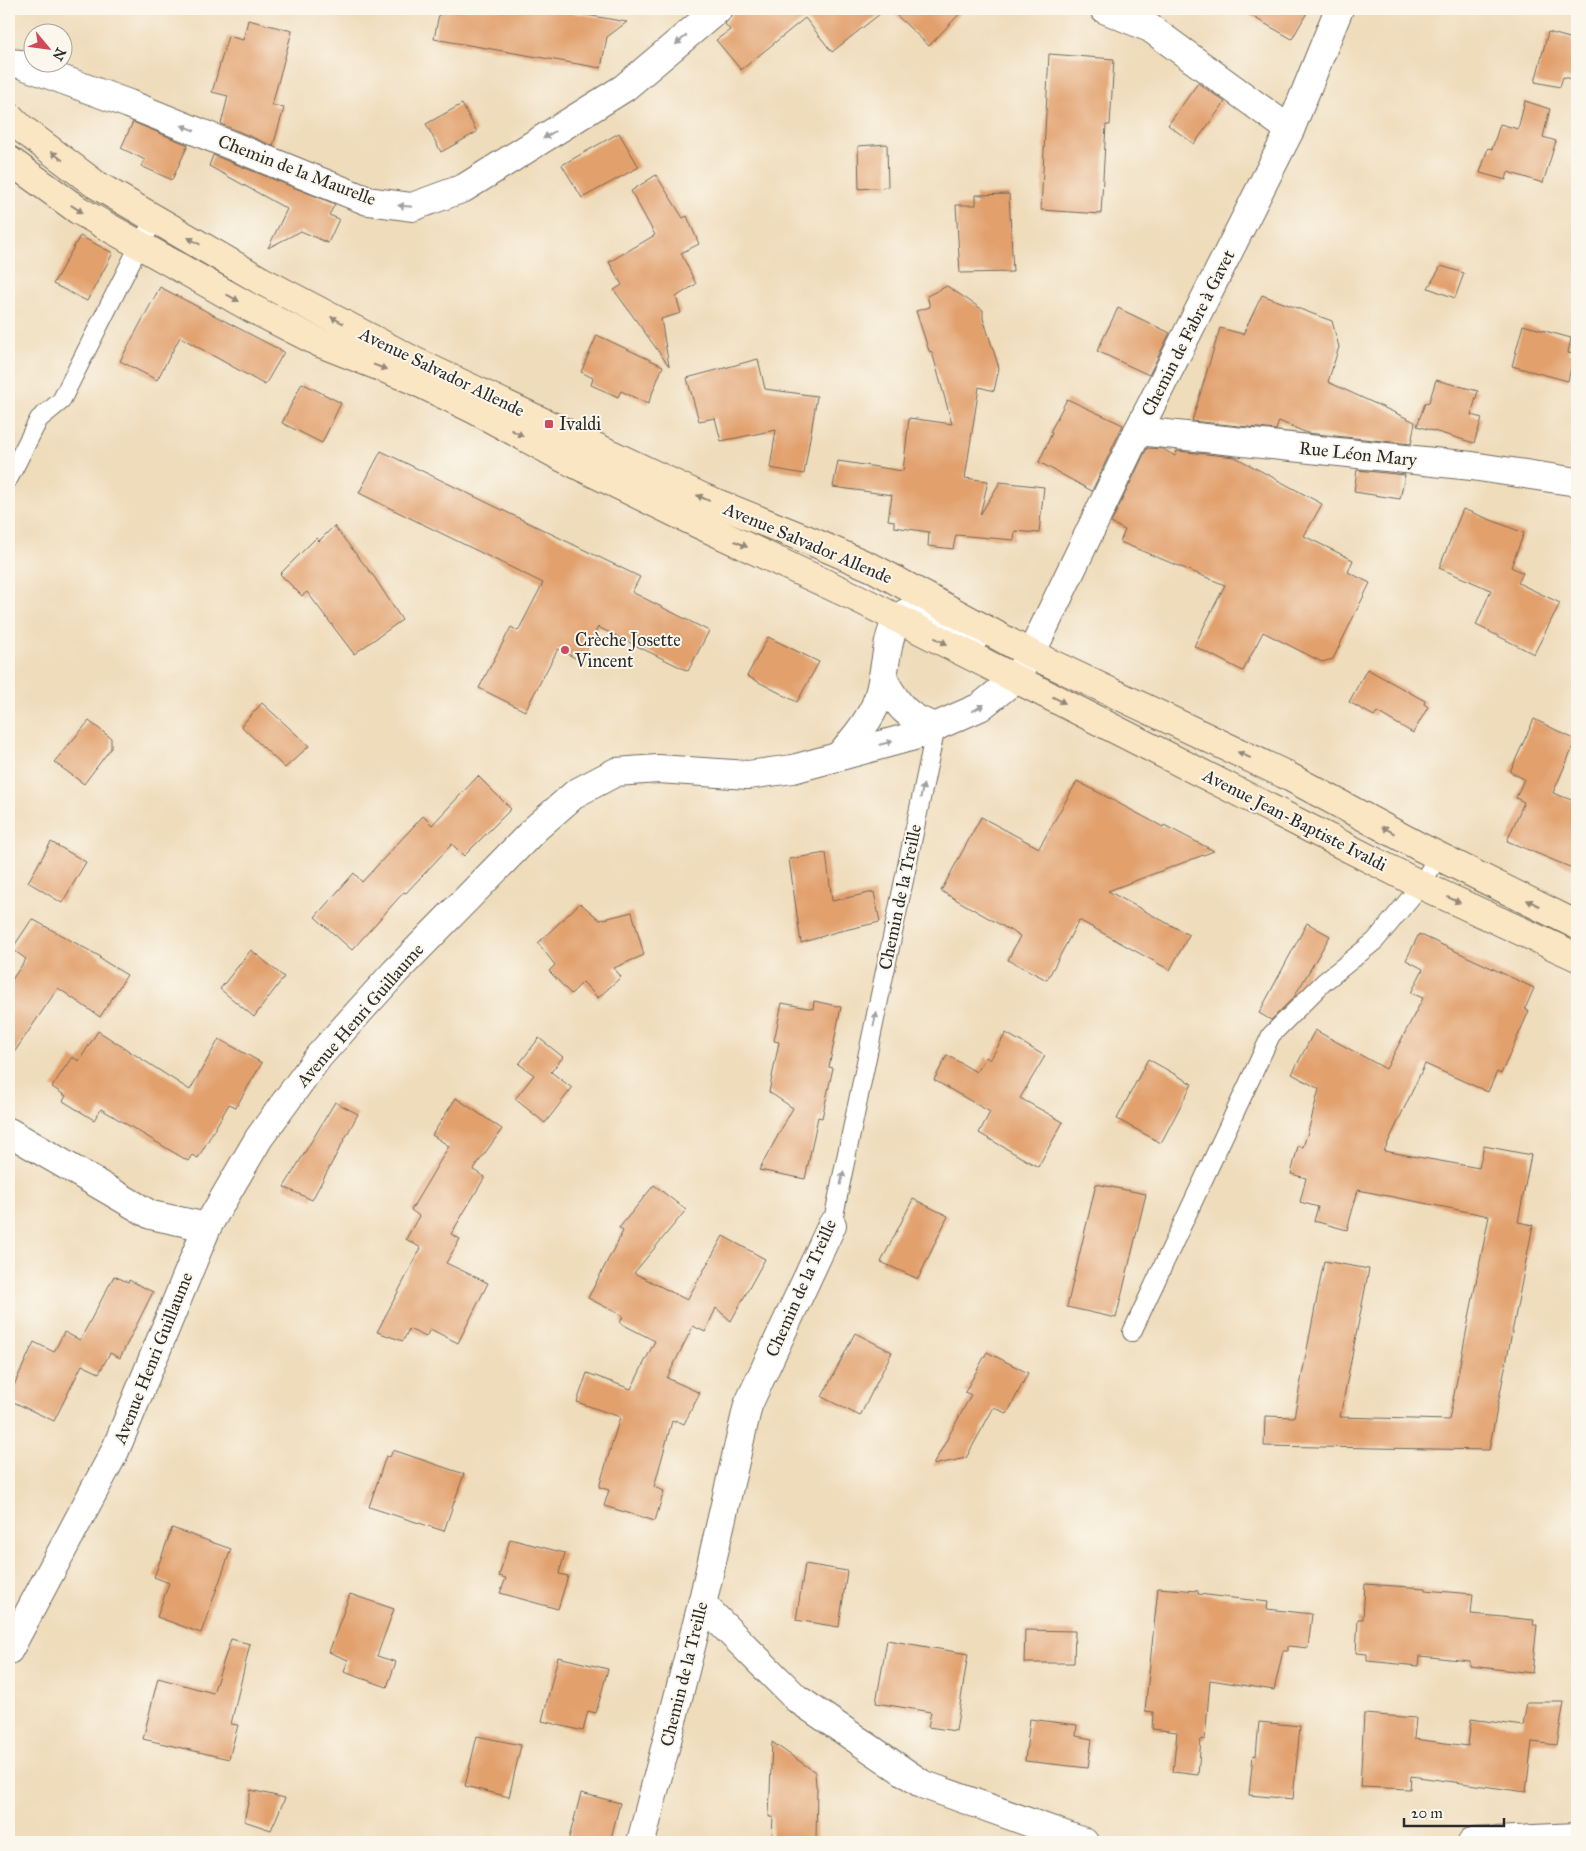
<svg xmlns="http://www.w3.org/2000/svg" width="1586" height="1851" font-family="'IM FELL Great Primer',serif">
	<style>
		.building { fill: #e2a06d }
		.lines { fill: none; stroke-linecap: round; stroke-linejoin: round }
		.service-casing { stroke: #70695d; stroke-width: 20 }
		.minor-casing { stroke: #70695d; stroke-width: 30 }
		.tertiary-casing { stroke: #70695d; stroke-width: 30 }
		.secondary-casing { stroke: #70695d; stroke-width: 30 }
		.service { stroke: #fff; stroke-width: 18 }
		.minor { stroke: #fff; stroke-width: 28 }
		.tertiary { stroke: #fff; stroke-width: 28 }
		.secondary { stroke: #fbe6c4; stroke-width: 28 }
		.oneway { fill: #a0a0a0 }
		.oneway2 { fill: #938878 }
		.poi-dot { fill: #d1495b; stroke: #fbf7ec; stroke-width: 2 }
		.labels { text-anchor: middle; stroke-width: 4; stroke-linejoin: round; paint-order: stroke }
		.street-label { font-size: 18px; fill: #2b2b2b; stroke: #fbf7ec }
		.poi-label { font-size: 18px; fill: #2b2b2b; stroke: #fbf7ec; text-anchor: start }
	</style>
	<rect width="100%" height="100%" fill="#fbf7ec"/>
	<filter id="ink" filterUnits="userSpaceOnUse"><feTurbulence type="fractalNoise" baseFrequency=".02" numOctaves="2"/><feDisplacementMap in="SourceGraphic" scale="10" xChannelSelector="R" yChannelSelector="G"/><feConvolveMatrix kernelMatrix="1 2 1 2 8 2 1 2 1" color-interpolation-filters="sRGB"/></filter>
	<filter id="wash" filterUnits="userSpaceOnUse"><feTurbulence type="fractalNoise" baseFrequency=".0096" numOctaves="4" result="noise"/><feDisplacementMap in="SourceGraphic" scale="20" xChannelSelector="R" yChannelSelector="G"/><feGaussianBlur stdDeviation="1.12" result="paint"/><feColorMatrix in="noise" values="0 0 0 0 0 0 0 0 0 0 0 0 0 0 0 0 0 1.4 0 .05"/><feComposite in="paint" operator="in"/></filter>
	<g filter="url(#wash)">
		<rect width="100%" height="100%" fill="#efdcbb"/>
		<g id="blocks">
			<g class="building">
				<path d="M440,9H551L627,22L607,37L601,68L434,39Z"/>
				<path d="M733,9H886L832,52L805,18L741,70L716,40L730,30L725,24L732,15Z"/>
				<path d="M890,9H964L929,46Z"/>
				<path d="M1239,9H1309L1292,39Z"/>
				<path d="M248,20L292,31L272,105L284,108L273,146L221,124L228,96L212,92L228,36L243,40Z"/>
				<path d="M1548,32L1573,39L1572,44L1577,45V80L1563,77L1560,87L1535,82Z"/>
				<path d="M1049,54L1114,59L1110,125H1106L1101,214L1041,210Z"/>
				<path d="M1198,83L1225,102L1194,144L1168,125Z"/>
				<path d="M1525,101L1550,109L1543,137L1556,141L1543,183L1508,172L1506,180L1480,173L1488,148L1492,149L1500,124L1518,129Z"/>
				<path d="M462,104L477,132L441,152L426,124Z"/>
				<path d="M133,122L188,145L172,180L141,166L145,160L121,148Z"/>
				<path d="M619,133L639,167L582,198L562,165Z"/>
				<path d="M887,144L888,187L859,189L858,146Z"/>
				<path d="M213,155L335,204L329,215L339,219L328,243L301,231L268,248L287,209L209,166Z"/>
				<path d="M656,175L683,218L687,216L699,244L681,253L696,284L676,297L681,313L661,319L669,366L614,290L622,285L609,262L655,235L631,191Z"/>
				<path d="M1009,194L1013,272L960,273L956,205H976V195Z"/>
				<path d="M80,236L113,253L87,301L53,284Z"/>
				<path d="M1441,266L1464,273L1455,298L1428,288Z"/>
				<path d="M947,286L983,310V318L999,368L994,391L979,387L965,478L988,481L980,515L1000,482L1044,487L1039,533L1015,531L1014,540L956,535L953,549L928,546L929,532L894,527V521L888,520L892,495L833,487L838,461L903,471L909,418L952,424L932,352L929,351L916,311L930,307L927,296Z"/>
				<path d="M160,287L284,352L265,385L180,337L157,380L120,361Z"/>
				<path d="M1262,295L1332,321L1339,347L1328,382L1415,422L1411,444L1307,433L1279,421L1276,430L1192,421L1220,328L1243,334Z"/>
				<path d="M1118,308L1170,333L1149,375L1097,351Z"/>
				<path d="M1523,325L1571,338L1568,353L1574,354L1568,381L1512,366Z"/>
				<path d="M597,335L663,366L648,404L621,391L618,397L591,385L593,378L581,372Z"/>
				<path d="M758,359L765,389L817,396L804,474L770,468L776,430L721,441L715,418L699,421L687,378Z"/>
				<path d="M1436,380L1478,391L1471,415L1482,418L1474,443L1417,426L1425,403L1429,402Z"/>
				<path d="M302,383L341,403L322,443L282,423Z"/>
				<path d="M1067,399L1123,425L1092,491L1039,462L1052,433L1050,432Z"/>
				<path d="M1147,448L1163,449L1175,456L1177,451L1235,457L1322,504L1304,536L1353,560L1348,572L1370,583L1333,659L1322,662L1263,632L1243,671L1194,646L1225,585L1120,542L1125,530L1111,523Z"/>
				<path d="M381,451L640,577L632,592L709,631L688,671L598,627L581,661L558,649L525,711L479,688L511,627L518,631L543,583L359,493Z"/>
				<path d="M1357,470L1405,475L1400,499L1354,492Z"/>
				<path d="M1463,509L1524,533L1511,567L1523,573L1518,583L1560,603L1534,654L1476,625L1491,590L1439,568Z"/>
				<path d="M334,526L375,578L402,620L354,654L307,592L302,596L280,574L316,538L319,541Z"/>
				<path d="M768,637L819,662L797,702L747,676Z"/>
				<path d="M1367,669L1425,701L1424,704L1428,707L1413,733L1377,712L1374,716L1349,702Z"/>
				<path d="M262,703L309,746L285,768L241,726Z"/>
				<path d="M1534,719L1576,740L1553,793L1577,802V870L1507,841L1524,802L1516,798L1524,779L1510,772Z"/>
				<path d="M89,721L111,738V748L84,784L54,762Z"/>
				<path d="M478,776L511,809L464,856L452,844L406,893L404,892L352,950L315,917L354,873L362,882L423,816L432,825Z"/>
				<path d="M1077,781L1163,827L1164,825L1214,851L1108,891L1189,935L1170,970L1079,920L1047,980L1008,960L1020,936L941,891L981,817L1039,848Z"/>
				<path d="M51,842L86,862L62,903L28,882Z"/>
				<path d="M826,853L832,901L874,892L880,922L836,932L801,943L789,859Z"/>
				<path d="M580,903L600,920L632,912L644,955L614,968L621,977L598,998L583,982L571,994L549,971L555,965L538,943Z"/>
				<path d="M32,919L101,957L99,958L127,975L100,1017L58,988L9,1060V984L26,959L12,949Z"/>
				<path d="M1307,923L1330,936L1294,997L1271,1020L1259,1013Z"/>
				<path d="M1419,934L1534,988L1525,1009L1529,1011L1501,1074L1497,1072L1488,1092L1425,1064L1384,1151L1479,1168L1484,1146L1531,1155L1518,1222L1533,1225L1489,1450L1264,1446L1265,1416L1294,1417L1324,1261L1369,1269L1340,1417L1449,1420L1489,1216L1358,1190L1347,1230L1314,1221L1318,1207L1300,1202L1306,1178L1291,1174L1298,1146L1303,1147L1308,1132L1319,1089L1292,1074L1315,1030L1386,1069L1423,998L1411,993L1423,969L1406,960Z"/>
				<path d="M251,950L284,977L254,1017L220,989Z"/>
				<path d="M814,1001L841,1007L829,1067L833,1068L822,1118L818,1117L805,1179L759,1170L793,1108L769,1092L779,1042L774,1041L782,1003L813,1009Z"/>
				<path d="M98,1031L190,1090L219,1039L262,1063L236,1107L229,1104L198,1158L192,1155L188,1161L101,1109L94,1120L63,1101L66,1096L52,1087L72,1057L79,1061Z"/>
				<path d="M1006,1033L1045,1056L1020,1098L1063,1122L1038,1167L979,1133L990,1112L934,1080L947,1055L976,1072L986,1057L990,1060Z"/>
				<path d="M539,1038L563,1057L551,1072L572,1088L545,1123L515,1099L534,1075L519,1064Z"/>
				<path d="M1148,1059L1192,1084L1161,1143L1117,1119Z"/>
				<path d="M456,1098L502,1129L473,1170L485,1177L451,1234L460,1239L446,1263L488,1283L458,1343L430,1329L426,1337L409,1329L403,1341L377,1332L421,1248L406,1239L419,1216L411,1210L449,1146L432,1135Z"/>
				<path d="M335,1102L358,1114L312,1200L284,1187Z"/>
				<path d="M1096,1184L1146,1194L1116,1318L1067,1307Z"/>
				<path d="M654,1185L686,1210L634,1273L687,1300L723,1236L765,1259L731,1321L716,1308L705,1332L693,1326L667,1378L700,1393L684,1424L675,1420V1422L672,1421L654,1487L664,1491L655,1521L604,1506L609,1490L599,1487L620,1417L577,1402L587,1373L631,1389L655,1341L620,1323L623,1316L588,1298L623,1231L619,1228Z"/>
				<path d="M913,1199L948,1216L918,1279L881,1262Z"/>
				<path d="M114,1276L128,1282L129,1280L153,1292L120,1358L110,1353L99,1373L82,1365L54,1421L9,1400V1396L34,1342L54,1352L64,1332L80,1340Z"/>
				<path d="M855,1333L892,1352L860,1416L822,1397Z"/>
				<path d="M987,1352L1028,1373L1007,1414L994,1407L966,1458L933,1465L971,1395L965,1392Z"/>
				<path d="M393,1450L464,1474L444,1531L369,1507L386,1456L390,1457Z"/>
				<path d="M172,1528L231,1549L201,1633L157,1617L169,1583L154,1577Z"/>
				<path d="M510,1539L565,1553L559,1574L568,1576L558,1609L500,1593L506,1578L499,1576Z"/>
				<path d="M805,1564L847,1571L839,1627L796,1620Z"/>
				<path d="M1365,1584L1425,1588V1590L1473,1594L1471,1614L1534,1620L1533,1625H1537L1532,1673L1470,1666V1661L1420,1656L1419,1666L1367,1661V1654L1356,1653L1358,1619H1363Z"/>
				<path d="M1158,1588L1198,1591V1594L1268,1602L1267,1609L1312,1614L1308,1648L1288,1646V1651H1283L1274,1690L1210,1680L1205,1740L1201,1739L1198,1775L1173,1772L1177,1732L1152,1729L1153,1712L1145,1711Z"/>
				<path d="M350,1594L394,1609L377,1656L396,1662L387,1687L344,1672L348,1660L329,1652Z"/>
				<path d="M1025,1630L1075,1631L1074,1663H1024Z"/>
				<path d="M231,1639L250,1644L231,1724L238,1725L229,1759L143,1739L158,1678L213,1693Z"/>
				<path d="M887,1640L968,1654L956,1731L928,1727L931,1712L876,1703Z"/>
				<path d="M558,1657L608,1669L596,1713L588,1711L583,1731L542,1721Z"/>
				<path d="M1527,1702H1564L1557,1745L1532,1742L1526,1792L1411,1776L1410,1789L1360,1787L1364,1714L1416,1718L1414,1739L1468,1746L1471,1719L1523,1726Z"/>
				<path d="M1030,1719L1077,1725L1076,1736L1092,1739L1088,1768L1025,1761Z"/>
				<path d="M1259,1722L1300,1726L1293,1799L1249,1795L1253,1755L1256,1756Z"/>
				<path d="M477,1736L521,1745L509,1797L465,1786Z"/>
				<path d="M772,1742L815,1772L816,1786L817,1788L816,1840L772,1837L773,1817H769Z"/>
				<path d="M251,1790L285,1798L271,1830L244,1821Z"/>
				<path d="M581,1793L620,1803L610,1842H568Z"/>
			</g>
		</g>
	</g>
	<g filter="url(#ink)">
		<use href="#blocks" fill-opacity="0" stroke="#70695d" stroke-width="1"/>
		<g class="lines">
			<defs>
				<g id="service">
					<path d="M9,478L39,419L61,401L139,246L155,219"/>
					<path d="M832,1225L936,727"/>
					<path d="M1132,1332L1271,1035L1324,982L1375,941L1421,885L1438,856"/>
				</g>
				<g id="minor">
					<path d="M1104,9L1150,28L1290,130"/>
					<path d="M9,63L20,64L129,104L368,201L412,207L464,188L624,88L718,9"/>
					<path d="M1138,431L1472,466L1577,482"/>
					<path d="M9,1132L151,1215L207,1227"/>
					<path d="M702,1604L796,1698L922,1784L1084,1842"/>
					<path d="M641,1842L702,1604L748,1405L832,1225"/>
					<path d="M1472,1842L1577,1837"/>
				</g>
				<g id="tertiary">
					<path d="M883,679C898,705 906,718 936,727"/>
					<path d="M839,756C853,740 866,725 875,706C887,679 883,646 897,620C901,614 910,611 917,609L975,637"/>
					<path d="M9,1650L115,1451L207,1227L259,1138L319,1056L395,972L536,828L576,793L616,772L658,769L748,775L793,769L914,736L980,707L1015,679L1031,654L1138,431L1290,130L1339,9"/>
				</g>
				<g id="secondary">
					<path d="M9,116L21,128L95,184L260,280L416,362L704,498L813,542L875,569L1031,654L1284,774L1420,847L1577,925"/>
					<path d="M9,160L78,210L251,308L320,343L411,379L475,410L563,458L696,523L859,599L1421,885L1577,957"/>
				</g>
			</defs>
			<use href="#service" class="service-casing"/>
			<use href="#minor" class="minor-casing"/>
			<use href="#tertiary" class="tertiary-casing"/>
			<use href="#secondary" class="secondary-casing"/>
			<use href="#service" class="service"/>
			<use href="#minor" class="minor"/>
			<use href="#tertiary" class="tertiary"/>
			<use href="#secondary" class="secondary"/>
		</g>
		<defs><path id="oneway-solid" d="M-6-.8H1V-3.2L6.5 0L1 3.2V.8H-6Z" transform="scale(1.25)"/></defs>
		<g class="oneway">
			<use href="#oneway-solid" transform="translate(681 40) rotate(140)"/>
			<use href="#oneway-solid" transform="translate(188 128) rotate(-158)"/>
			<use href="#oneway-solid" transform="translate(549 135) rotate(148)"/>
			<use href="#oneway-solid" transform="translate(405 206) rotate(-175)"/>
			<use href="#oneway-solid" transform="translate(978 708) rotate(-30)"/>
			<use href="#oneway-solid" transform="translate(886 743) rotate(-15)"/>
			<use href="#oneway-solid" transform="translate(922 791) rotate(-78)"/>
			<use href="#oneway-solid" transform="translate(875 1019) rotate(-78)"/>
			<use href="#oneway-solid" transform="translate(842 1178) rotate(-78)"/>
		</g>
		<g class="oneway2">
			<use href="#oneway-solid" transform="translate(57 156) rotate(-143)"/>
			<use href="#oneway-solid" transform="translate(77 209) rotate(33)"/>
			<use href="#oneway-solid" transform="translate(194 241) rotate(-150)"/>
			<use href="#oneway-solid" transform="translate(233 298) rotate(29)"/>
			<use href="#oneway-solid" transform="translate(337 320) rotate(-152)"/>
			<use href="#oneway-solid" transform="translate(380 367) rotate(21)"/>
			<use href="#oneway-solid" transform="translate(517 433) rotate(29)"/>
			<use href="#oneway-solid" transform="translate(703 498) rotate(-156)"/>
			<use href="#oneway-solid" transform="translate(741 544) rotate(25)"/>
			<use href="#oneway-solid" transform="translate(941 641) rotate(27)"/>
			<use href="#oneway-solid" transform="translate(1059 700) rotate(27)"/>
			<use href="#oneway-solid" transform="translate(1244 755) rotate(-155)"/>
			<use href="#oneway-solid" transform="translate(1388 830) rotate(-152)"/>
			<use href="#oneway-solid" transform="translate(1454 900) rotate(25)"/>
			<use href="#oneway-solid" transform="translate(1533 903) rotate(-154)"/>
		</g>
	</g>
	<g class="poi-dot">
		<rect x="544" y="419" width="10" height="10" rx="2.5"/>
		<circle cx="565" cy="650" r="5"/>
	</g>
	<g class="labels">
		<g class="street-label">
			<text transform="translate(297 170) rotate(21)" y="6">Chemin de la Maurelle</text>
			<text transform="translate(1188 333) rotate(-63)" y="6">Chemin de Fabre à Gavet</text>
			<text transform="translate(442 372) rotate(26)" y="6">Avenue Salvador Allende</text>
			<text transform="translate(1358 454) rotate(6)" y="6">Rue Léon Mary</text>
			<text transform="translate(808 543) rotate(23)" y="6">Avenue Salvador Allende</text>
			<text transform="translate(1295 820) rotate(27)" y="6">Avenue Jean-Baptiste Ivaldi</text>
			<text transform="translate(900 897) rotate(-78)" y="6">Chemin de la Treille</text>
			<text transform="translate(360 1015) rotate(-49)" y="6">Avenue Henri Guillaume</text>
			<text transform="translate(801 1288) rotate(-66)" y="6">Chemin de la Treille</text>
			<text transform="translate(153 1358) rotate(-68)" y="6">Avenue Henri Guillaume</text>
			<text transform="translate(684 1674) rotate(-76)" y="6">Chemin de la Treille</text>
		</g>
		<g class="poi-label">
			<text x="559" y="430">Ivaldi</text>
			<text x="575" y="646">Crèche Josette<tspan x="575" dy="21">Vincent</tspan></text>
		</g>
	</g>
	<rect width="1586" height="1851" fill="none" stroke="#fbf7ec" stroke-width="30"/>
	<g transform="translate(48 48) rotate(119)"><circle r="24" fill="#fbf7ec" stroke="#a8a59f"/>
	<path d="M0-4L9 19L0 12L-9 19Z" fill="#d1495b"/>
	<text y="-8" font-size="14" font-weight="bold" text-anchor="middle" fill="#2b2b2b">N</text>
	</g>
	<path d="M1404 1818v8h100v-8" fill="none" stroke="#2b2b2b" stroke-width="2.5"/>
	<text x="1411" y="1818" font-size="15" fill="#2b2b2b" stroke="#fbf7ec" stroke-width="4" paint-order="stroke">20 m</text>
</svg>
